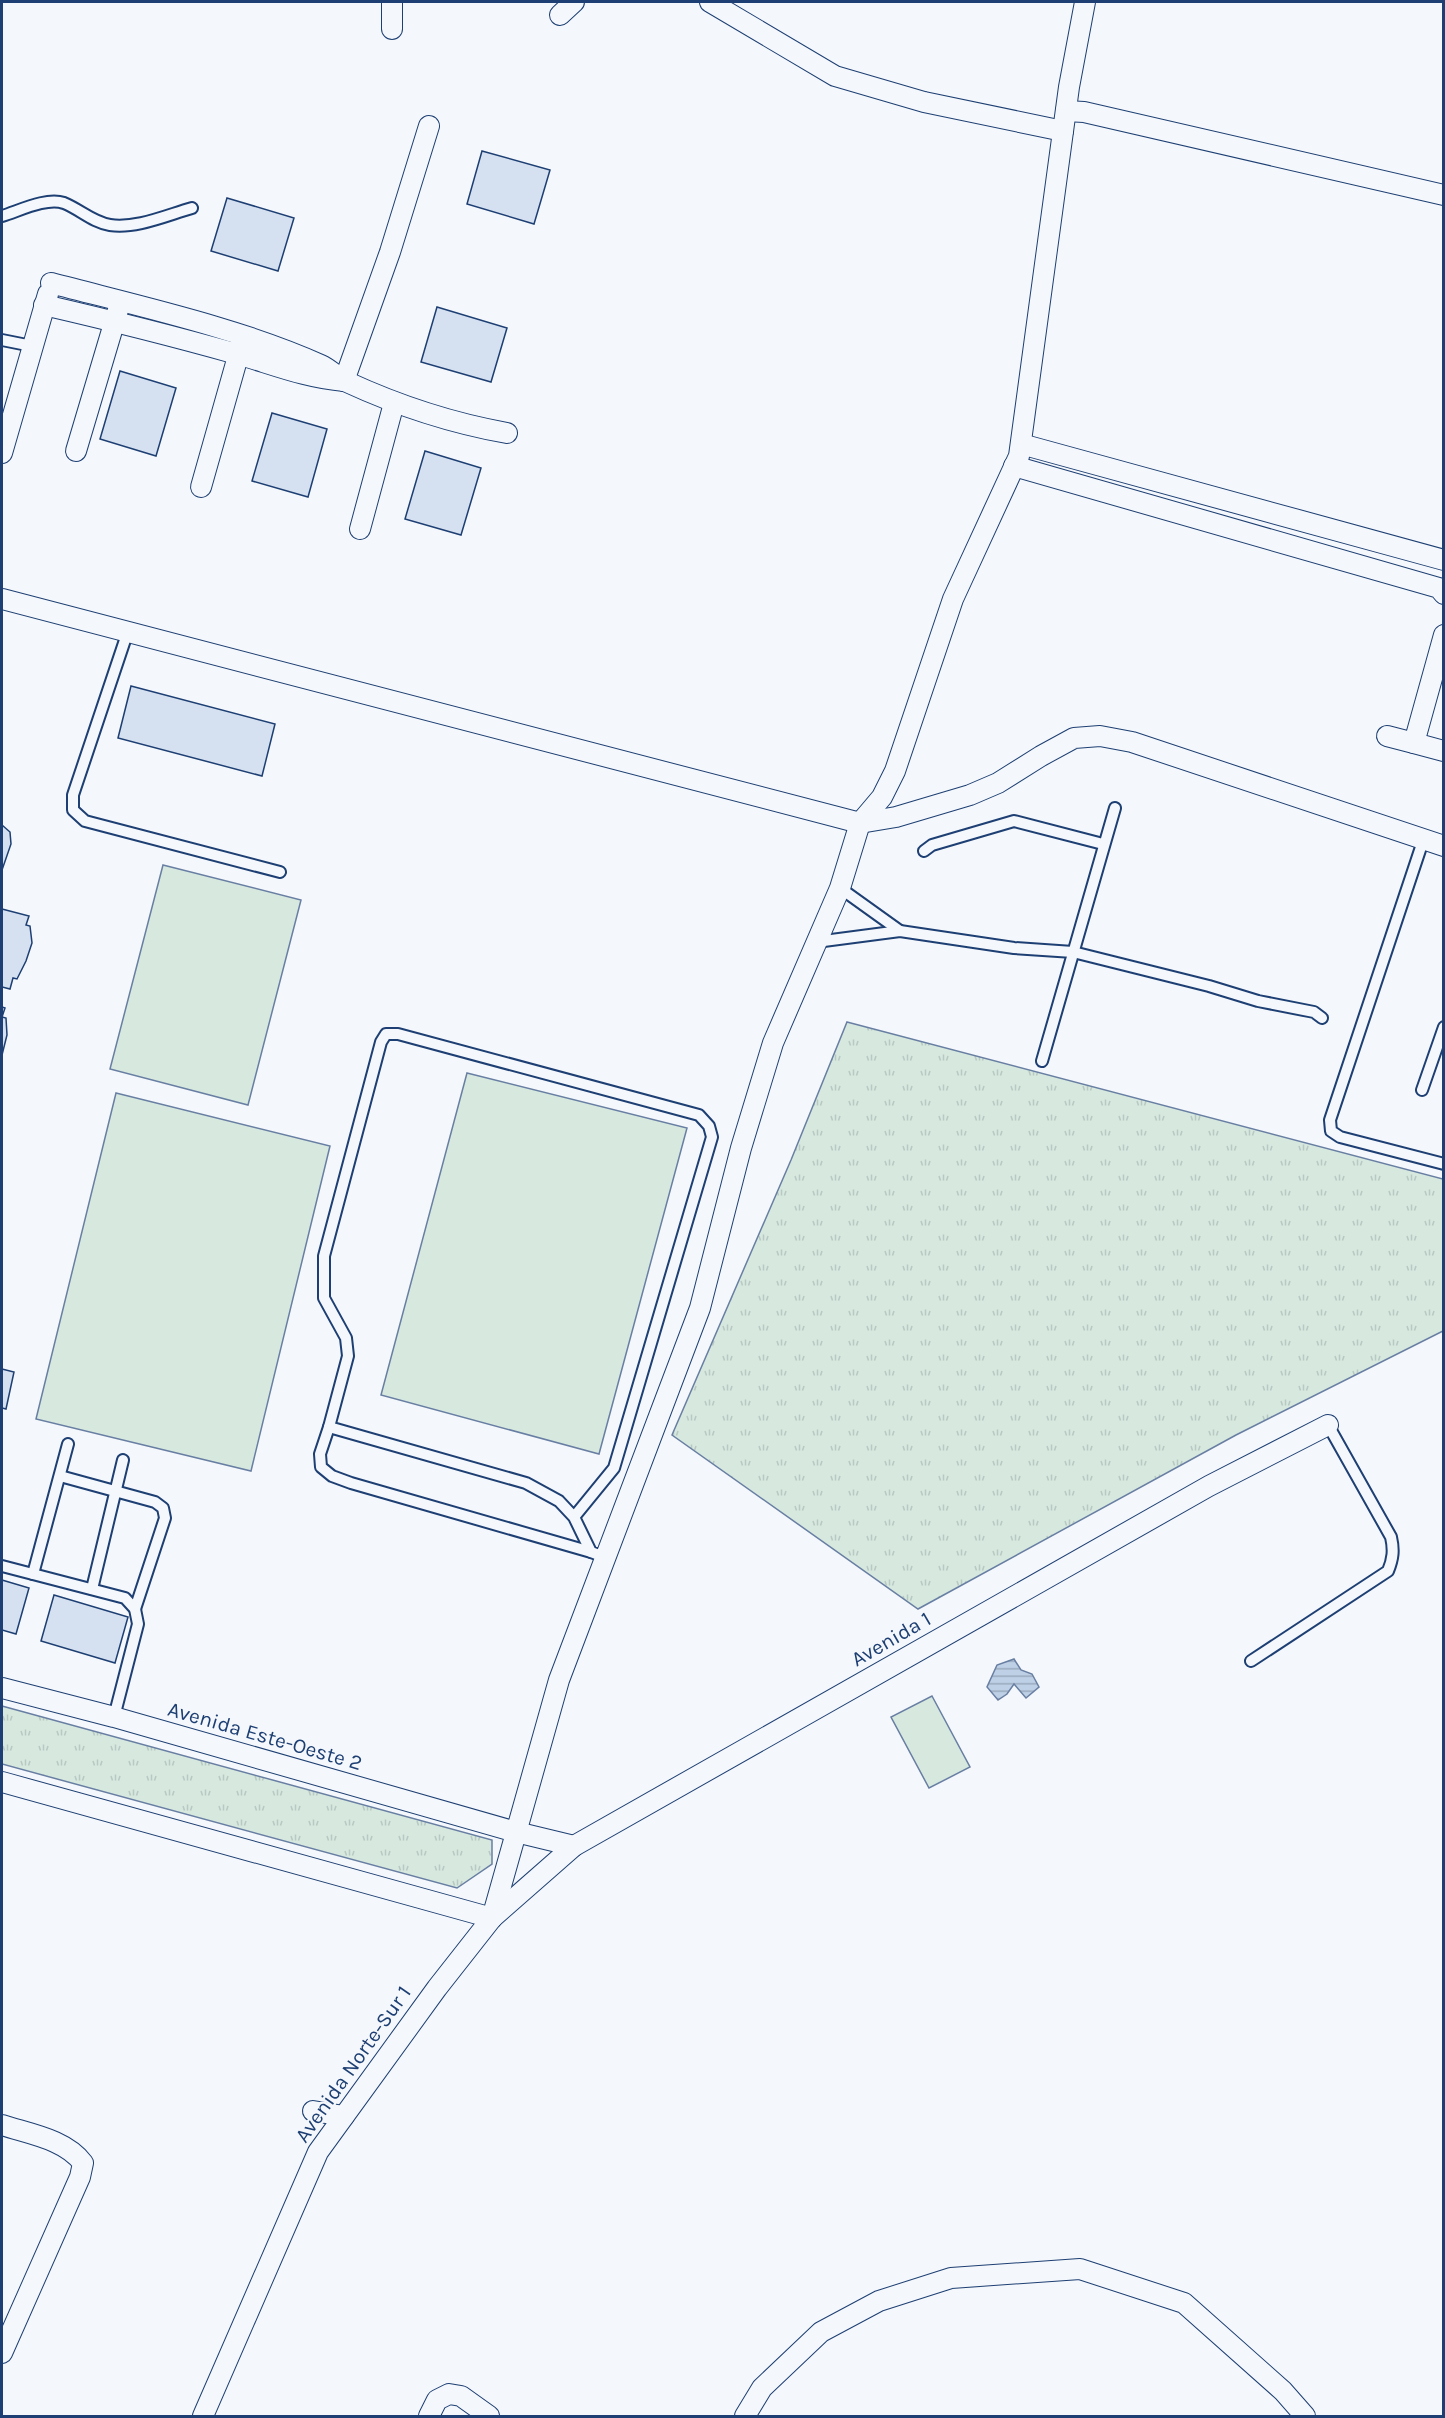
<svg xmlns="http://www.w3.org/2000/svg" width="1445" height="2418" font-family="Karla,sans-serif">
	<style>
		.grass { fill: url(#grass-tufts); stroke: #687fa3; stroke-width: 1.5 }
		.pitch { fill: #d7e8df; stroke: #687fa3; stroke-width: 1.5 }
		.water { fill: url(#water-rules); stroke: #687fa3; stroke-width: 1.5 }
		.building { fill: #d5e0f0; stroke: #1d3f73; stroke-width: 1.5 }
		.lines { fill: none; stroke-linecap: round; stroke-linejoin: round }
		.service-casing { stroke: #1d3f73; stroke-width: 14 }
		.minor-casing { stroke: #1d3f73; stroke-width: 22 }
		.service { stroke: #f4f7fb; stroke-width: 10 }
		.minor { stroke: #f4f7fb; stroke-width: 20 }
		.labels { text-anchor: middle; stroke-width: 4.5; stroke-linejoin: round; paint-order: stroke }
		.street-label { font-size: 21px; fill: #1d3f73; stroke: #f4f7fb }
	</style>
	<defs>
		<pattern id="grass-tufts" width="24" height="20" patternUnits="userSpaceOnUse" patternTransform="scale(1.5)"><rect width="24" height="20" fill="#d7e8df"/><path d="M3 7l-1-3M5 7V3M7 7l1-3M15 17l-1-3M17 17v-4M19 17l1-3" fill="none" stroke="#b8c8c3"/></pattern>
		<pattern id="water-rules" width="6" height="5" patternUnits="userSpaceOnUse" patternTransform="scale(1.5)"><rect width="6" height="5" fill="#bed0e5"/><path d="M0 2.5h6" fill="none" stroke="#9aaabe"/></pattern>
	</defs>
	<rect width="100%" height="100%" fill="#f4f7fb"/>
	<g class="grass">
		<path d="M847,1022L1443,1179V1331L1236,1435L918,1609L672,1435L791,1160Z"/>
		<path d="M2,1706L492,1840V1864L457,1888L2,1764Z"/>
	</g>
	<g class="pitch">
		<path d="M163,865L301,900L248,1105L110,1069Z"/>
		<path d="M467,1073L687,1128L599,1454L381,1395Z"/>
		<path d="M116,1093L330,1146L251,1471L36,1419Z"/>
		<path d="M932,1696L970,1767L929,1788L891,1717Z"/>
	</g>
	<path class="water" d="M1014,1659L1021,1670L1032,1674L1039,1687L1026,1698L1014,1684L1007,1694L998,1700L987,1687L997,1665Z"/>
	<g class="building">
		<path d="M482,151L550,170L534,224L467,204Z"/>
		<path d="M227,198L294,218L278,271L211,251Z"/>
		<path d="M437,307L507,328L491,382L421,362Z"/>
		<path d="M120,371L176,388L156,456L100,439Z"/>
		<path d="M272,413L327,429L308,497L252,481Z"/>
		<path d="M425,451L481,468L461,535L405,519Z"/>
		<path d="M131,686L275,724L262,776L118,738Z"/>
		<path d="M2,825L10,832L11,844L2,870Z"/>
		<path d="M2,909L29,916L26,925L30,926L32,943L26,961L17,979L13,978L10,989L2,987Z"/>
		<path d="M2,1007L5,1008L2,1017L6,1018L7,1035L2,1055Z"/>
		<path d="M2,1369L14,1372L6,1409L2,1408Z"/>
		<path d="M2,1580L29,1588L16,1634L2,1630Z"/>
		<path d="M54,1595L128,1617L115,1663L41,1641Z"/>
	</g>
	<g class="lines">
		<defs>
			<g id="service">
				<path d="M2,216C19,211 46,197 64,203C81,210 92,222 110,225C136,229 167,215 192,208"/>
				<path d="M2,340L32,346"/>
				<path d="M127,634L73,795V810L85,821L280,872"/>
				<path d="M1423,841L1330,1120L1331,1131L1340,1137L1444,1164"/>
				<path d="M924,851L932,845L1014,821L1103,844"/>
				<path d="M840,888L900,931"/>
				<path d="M816,942L900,931L1014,948L1073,952L1209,986L1258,1001L1314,1012L1322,1018"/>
				<path d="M1042,1061L1115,808"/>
				<path d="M1422,1090L1444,1027"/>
				<path d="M329,1427L320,1454L321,1467L332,1476L351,1483L591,1552"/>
				<path d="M60,1476L155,1502L163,1508L165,1518L135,1609"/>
				<path d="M574,1517L614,1468L712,1137L709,1126L699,1115L398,1034H386L381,1042L324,1256V1298L346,1338L348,1356L329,1427L526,1483L559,1501L574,1517L591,1552L607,1558"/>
				<path d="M2,1566L125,1598L135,1609L138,1624L114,1717"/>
				<path d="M33,1574L68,1444"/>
				<path d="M92,1589L123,1460"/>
				<path d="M1251,1661L1388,1571C1393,1559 1394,1550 1391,1537L1328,1425"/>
			</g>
			<g id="minor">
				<path d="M710,2L835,76L924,102L1063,131"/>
				<path d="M560,15L574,2"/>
				<path d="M392,29V2"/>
				<path d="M1066,111L1084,112L1444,195"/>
				<path d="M51,283C138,306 239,328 321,365C330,369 338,378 347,382C399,406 451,423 507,433"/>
				<path d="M44,305C109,320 173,336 237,354C272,364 306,378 344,381"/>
				<path d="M344,381L390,252L429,126"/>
				<path d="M1021,444L1444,560"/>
				<path d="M76,451L118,310"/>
				<path d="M2,453L48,294"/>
				<path d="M1014,466L1439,588L1444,594"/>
				<path d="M201,487L242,342"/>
				<path d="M360,529L394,403"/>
				<path d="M2,599L860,823L896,817L970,795L998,783L1041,756L1074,738L1100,736L1132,742L1444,846"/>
				<path d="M1444,635L1414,743L1444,751"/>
				<path d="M1387,736L1414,743"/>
				<path d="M2,1688L114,1717L516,1832L574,1846"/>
				<path d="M2,1782L492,1918"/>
				<path d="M492,1918L559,1680L700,1308L741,1148L773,1043L840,888L860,823L882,797L895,771L953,599L1019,456L1069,87L1085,2"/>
				<path d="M313,2111L344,2116"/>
				<path d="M2,2125C29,2134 65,2139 83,2163L80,2177L2,2353"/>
				<path d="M203,2416L318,2152L437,1988L492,1918L574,1846L1209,1486L1328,1425"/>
				<path d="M429,2416L437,2400L449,2394L461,2396L489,2416"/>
				<path d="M745,2416L762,2388L821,2332L879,2301L951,2278L1080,2269L1184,2303L1283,2391L1305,2416"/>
			</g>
		</defs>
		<use href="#service" class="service-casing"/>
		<use href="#minor" class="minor-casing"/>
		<use href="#service" class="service"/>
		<use href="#minor" class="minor"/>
	</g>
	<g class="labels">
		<g class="street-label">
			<text transform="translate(891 1639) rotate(-30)" y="7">Avenida 1</text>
			<text transform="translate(265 1736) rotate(16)" y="7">Avenida Este-Oeste 2</text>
			<text transform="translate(353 2064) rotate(-55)" y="7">Avenida Norte-Sur 1</text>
		</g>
	</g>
	<rect width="1445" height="2418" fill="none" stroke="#1d3f73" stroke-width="6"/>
</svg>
